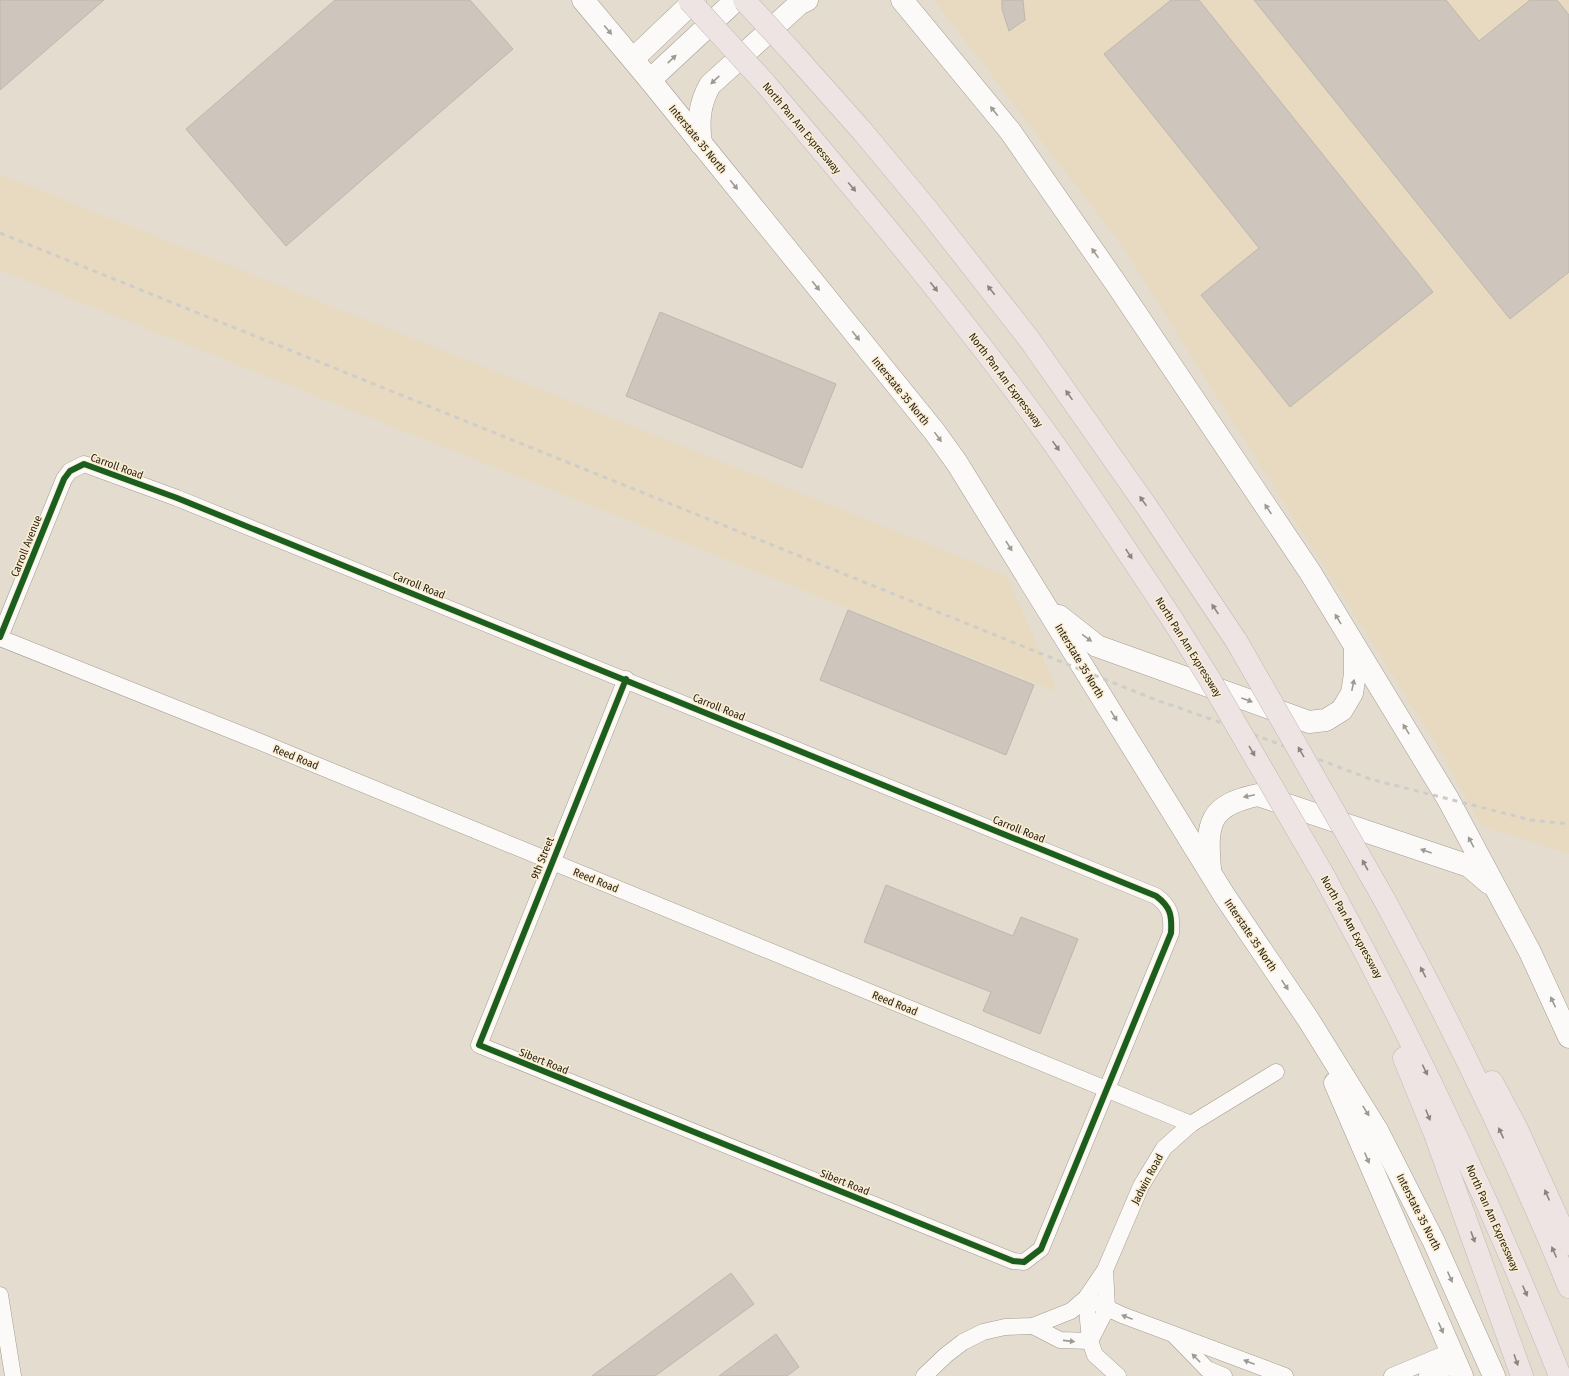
<svg xmlns="http://www.w3.org/2000/svg" width="1569" height="1376" font-family="'Fira Sans Condensed',sans-serif">
	<style>
		.built { fill: #e7dac0 }
		.building { fill: #cec5bc; stroke: #bfb6ad }
		.lines { fill: none; stroke-linecap: round; stroke-linejoin: round }
		.minor-casing { stroke: #a39c91; stroke-width: 17 }
		.secondary-casing { stroke: #a39c91; stroke-width: 23 }
		.motorway-casing { stroke: #bfbab3; stroke-width: 23 }
		.minor { stroke: #fbfaf8; stroke-width: 16 }
		.secondary { stroke: #fbfaf8; stroke-width: 22 }
		.motorway { stroke: #efe4e4; stroke-width: 22 }
		.rail { stroke: #cfcdc9; stroke-width: 3; stroke-dasharray: 5 5; stroke-linecap: butt }
		.motorway-bridge-casing { stroke: #bfbab3; stroke-width: 23; stroke-linecap: butt }
		.motorway-bridge { stroke: #efe4e4; stroke-width: 22 }
		.cycleway-casing { stroke: #fbedd1; stroke-width: 8 }
		.cycleway { stroke: #1b5e20; stroke-width: 6 }
		.oneway { fill: #9d9a94 }
		.oneway2 { fill: #8c847f }
		.labels { text-anchor: middle; stroke-width: 3; stroke-linejoin: round; paint-order: stroke }
		.street-label { font-size: 11px; fill: #2a251a; stroke: #fbedd1 }
	</style>
	<rect width="100%" height="100%" fill="#e4dcce"/>
	<g class="built">
		<path d="M934,0H1569V854L1481,826L1444,757L1122,246Z"/>
		<path d="M0,174L1006,575L1058,692L0,270Z"/>
	</g>
	<g class="building">
		<path d="M0,0H104L0,90Z"/>
		<path d="M335,0H470L513,49L286,246L186,129Z"/>
		<path d="M1002,0H1023L1025,20L1009,31L1002,9Z"/>
		<path d="M1171,0H1199L1433,292L1290,407L1201,295L1259,248L1104,54Z"/>
		<path d="M1254,0H1446L1479,41L1530,0H1557L1569,15V272L1510,319Z"/>
		<path d="M660,312L836,384L802,468L626,396Z"/>
		<path d="M848,610L1034,685L1006,755L820,680Z"/>
		<path d="M886,885L1013,936L1021,917L1078,939L1040,1034L983,1011L991,992L864,942Z"/>
		<path d="M731,1273L754,1304L655,1376H592Z"/>
		<path d="M776,1334L799,1367L787,1376H719Z"/>
	</g>
	<g class="lines">
		<defs>
			<g id="minor">
				<path d="M0,637L64,479L70,471L84,464L177,498L1156,896C1171,907 1172,916 1171,933L1041,1249L1024,1262L1013,1261L479,1045L626,679"/>
				<path d="M0,638L253,739L1191,1124"/>
				<path d="M0,1295L13,1376"/>
				<path d="M1033,1326L1060,1340L1090,1341L1107,1308L1105,1270"/>
				<path d="M1175,1336L1207,1369L1224,1376"/>
				<path d="M924,1376L946,1355L963,1342L983,1332L1005,1327L1033,1326L1071,1311L1086,1298L1105,1270L1141,1186L1164,1148L1191,1124L1276,1072"/>
				<path d="M1118,1376L1095,1355L1090,1341L1086,1298L1122,1315L1285,1376"/>
				<path d="M1392,1376L1452,1351"/>
				<path d="M1427,1376L1457,1364"/>
			</g>
			<g id="secondary">
				<path d="M583,0L650,80L934,431L957,463L1224,895L1308,1019L1377,1130L1434,1242L1494,1376"/>
				<path d="M902,0L1010,131L1117,285L1310,572L1448,799L1530,952L1569,1037"/>
				<path d="M633,59L695,0"/>
				<path d="M650,80L736,0"/>
				<path d="M701,144C698,122 699,104 710,85L799,4L807,0"/>
				<path d="M1059,616L1097,646L1309,722L1326,720L1342,710L1352,693L1355,674V648"/>
				<path d="M1210,869C1206,823 1209,805 1258,795L1469,866L1489,883"/>
				<path d="M1335,1083L1462,1376"/>
			</g>
			<g id="motorway">
				<path d="M791,51L863,132L927,209L1029,339L1147,507L1237,642"/>
				<path d="M764,82C864,200 964,318 1054,444C1095,502 1134,562 1174,622"/>
				<path d="M1324,876C1413,1038 1492,1205 1560,1376"/>
				<path d="M1384,899C1452,1025 1515,1155 1569,1287"/>
				<path d="M1404,1058L1435,1134L1522,1376"/>
				<path d="M1492,1082L1517,1129L1569,1244"/>
			</g>
		</defs>
		<use href="#minor" class="minor-casing"/>
		<use href="#secondary" class="secondary-casing"/>
		<use href="#motorway" class="motorway-casing"/>
		<use href="#minor" class="minor"/>
		<use href="#secondary" class="secondary"/>
		<use href="#motorway" class="motorway"/>
		<path class="rail" d="M0,233L1151,698L1250,733L1370,779L1531,820L1569,824"/>
		<defs>
			<g id="motorway-bridge">
				<path d="M689,0L764,82"/>
				<path d="M744,0L791,51"/>
				<path d="M1174,622L1209,678L1324,876"/>
				<path d="M1237,642L1384,899"/>
			</g>
		</defs>
		<use href="#motorway-bridge" class="motorway-bridge-casing"/>
		<use href="#motorway-bridge" class="motorway-bridge"/>
		<defs>
			<path id="cycleway" d="M0,637L64,479L70,471L84,464L177,498L1156,896C1171,907 1172,916 1171,933L1041,1249L1024,1262L1013,1261L479,1045L626,679"/>
		</defs>
		<use href="#cycleway" class="cycleway-casing"/>
		<use href="#cycleway" class="cycleway"/>
	</g>
	<defs><path id="oneway-solid" d="M-6-.8H1V-3.2L6.5 0L1 3.2V.8H-6Z"/></defs>
	<g class="oneway">
		<use href="#oneway-solid" transform="translate(608 30) rotate(50)"/>
		<use href="#oneway-solid" transform="translate(672 59) rotate(-43)"/>
		<use href="#oneway-solid" transform="translate(715 80) rotate(137)"/>
		<use href="#oneway-solid" transform="translate(994 111) rotate(-129)"/>
		<use href="#oneway-solid" transform="translate(734 185) rotate(51)"/>
		<use href="#oneway-solid" transform="translate(1095 253) rotate(-125)"/>
		<use href="#oneway-solid" transform="translate(816 286) rotate(51)"/>
		<use href="#oneway-solid" transform="translate(856 336) rotate(51)"/>
		<use href="#oneway-solid" transform="translate(938 437) rotate(54)"/>
		<use href="#oneway-solid" transform="translate(1268 509) rotate(-124)"/>
		<use href="#oneway-solid" transform="translate(1009 546) rotate(58)"/>
		<use href="#oneway-solid" transform="translate(1338 619) rotate(-121)"/>
		<use href="#oneway-solid" transform="translate(1087 638) rotate(36)"/>
		<use href="#oneway-solid" transform="translate(1353 685) rotate(-78)"/>
		<use href="#oneway-solid" transform="translate(1247 700) rotate(20)"/>
		<use href="#oneway-solid" transform="translate(1114 716) rotate(58)"/>
		<use href="#oneway-solid" transform="translate(1406 729) rotate(-122)"/>
		<use href="#oneway-solid" transform="translate(1249 796) rotate(168)"/>
		<use href="#oneway-solid" transform="translate(1471 842) rotate(-118)"/>
		<use href="#oneway-solid" transform="translate(1426 851) rotate(-161)"/>
		<use href="#oneway-solid" transform="translate(1285 985) rotate(56)"/>
		<use href="#oneway-solid" transform="translate(1553 1002) rotate(-115)"/>
		<use href="#oneway-solid" transform="translate(1366 1111) rotate(58)"/>
		<use href="#oneway-solid" transform="translate(1367 1158) rotate(67)"/>
		<use href="#oneway-solid" transform="translate(1450 1277) rotate(66)"/>
		<use href="#oneway-solid" transform="translate(1127 1317) rotate(-159)"/>
		<use href="#oneway-solid" transform="translate(1441 1328) rotate(66)"/>
		<use href="#oneway-solid" transform="translate(1069 1341) rotate(6)"/>
		<use href="#oneway-solid" transform="translate(1196 1358) rotate(-134)"/>
		<use href="#oneway-solid" transform="translate(1249 1362) rotate(-159)"/>
	</g>
	<g class="oneway2">
		<use href="#oneway-solid" transform="translate(852 187) rotate(50)"/>
		<use href="#oneway-solid" transform="translate(934 287) rotate(52)"/>
		<use href="#oneway-solid" transform="translate(991 290) rotate(-128)"/>
		<use href="#oneway-solid" transform="translate(1069 395) rotate(-125)"/>
		<use href="#oneway-solid" transform="translate(1056 446) rotate(55)"/>
		<use href="#oneway-solid" transform="translate(1143 501) rotate(-125)"/>
		<use href="#oneway-solid" transform="translate(1129 554) rotate(57)"/>
		<use href="#oneway-solid" transform="translate(1215 609) rotate(-124)"/>
		<use href="#oneway-solid" transform="translate(1252 751) rotate(60)"/>
		<use href="#oneway-solid" transform="translate(1301 752) rotate(-120)"/>
		<use href="#oneway-solid" transform="translate(1365 865) rotate(-119)"/>
		<use href="#oneway-solid" transform="translate(1423 972) rotate(-117)"/>
		<use href="#oneway-solid" transform="translate(1425 1070) rotate(64)"/>
		<use href="#oneway-solid" transform="translate(1428 1115) rotate(68)"/>
		<use href="#oneway-solid" transform="translate(1501 1133) rotate(-115)"/>
		<use href="#oneway-solid" transform="translate(1547 1195) rotate(-114)"/>
		<use href="#oneway-solid" transform="translate(1473 1237) rotate(70)"/>
		<use href="#oneway-solid" transform="translate(1554 1252) rotate(-114)"/>
		<use href="#oneway-solid" transform="translate(1525 1291) rotate(67)"/>
		<use href="#oneway-solid" transform="translate(1516 1360) rotate(71)"/>
	</g>
	<g class="labels">
		<g class="street-label">
			<text transform="translate(802 128) rotate(50)" y="4">North Pan Am Expressway</text>
			<text transform="translate(698 139) rotate(51)" y="4">Interstate 35 North</text>
			<text transform="translate(1006 380) rotate(53)" y="4">North Pan Am Expressway</text>
			<text transform="translate(901 391) rotate(51)" y="4">Interstate 35 North</text>
			<text transform="translate(117 466) rotate(20)" y="4">Carroll Road</text>
			<text transform="translate(26 546) rotate(-68)" y="4">Carroll Avenue</text>
			<text transform="translate(419 585) rotate(22)" y="4">Carroll Road</text>
			<text transform="translate(1189 647) rotate(58)" y="4">North Pan Am Expressway</text>
			<text transform="translate(1080 661) rotate(59)" y="4">Interstate 35 North</text>
			<text transform="translate(719 707) rotate(22)" y="4">Carroll Road</text>
			<text transform="translate(296 757) rotate(22)" y="4">Reed Road</text>
			<text transform="translate(1019 829) rotate(22)" y="4">Carroll Road</text>
			<text transform="translate(542 858) rotate(-68)" y="4">9th Street</text>
			<text transform="translate(596 880) rotate(22)" y="4">Reed Road</text>
			<text transform="translate(1352 927) rotate(61)" y="4">North Pan Am Expressway</text>
			<text transform="translate(1251 935) rotate(56)" y="4">Interstate 35 North</text>
			<text transform="translate(895 1003) rotate(22)" y="4">Reed Road</text>
			<text transform="translate(544 1061) rotate(22)" y="4">Sibert Road</text>
			<text transform="translate(1147 1179) rotate(-62)" y="4">Jadwin Road</text>
			<text transform="translate(845 1182) rotate(22)" y="4">Sibert Road</text>
			<text transform="translate(1419 1212) rotate(63)" y="4">Interstate 35 North</text>
			<text transform="translate(1493 1218) rotate(66)" y="4">North Pan Am Expressway</text>
		</g>
	</g>
</svg>
